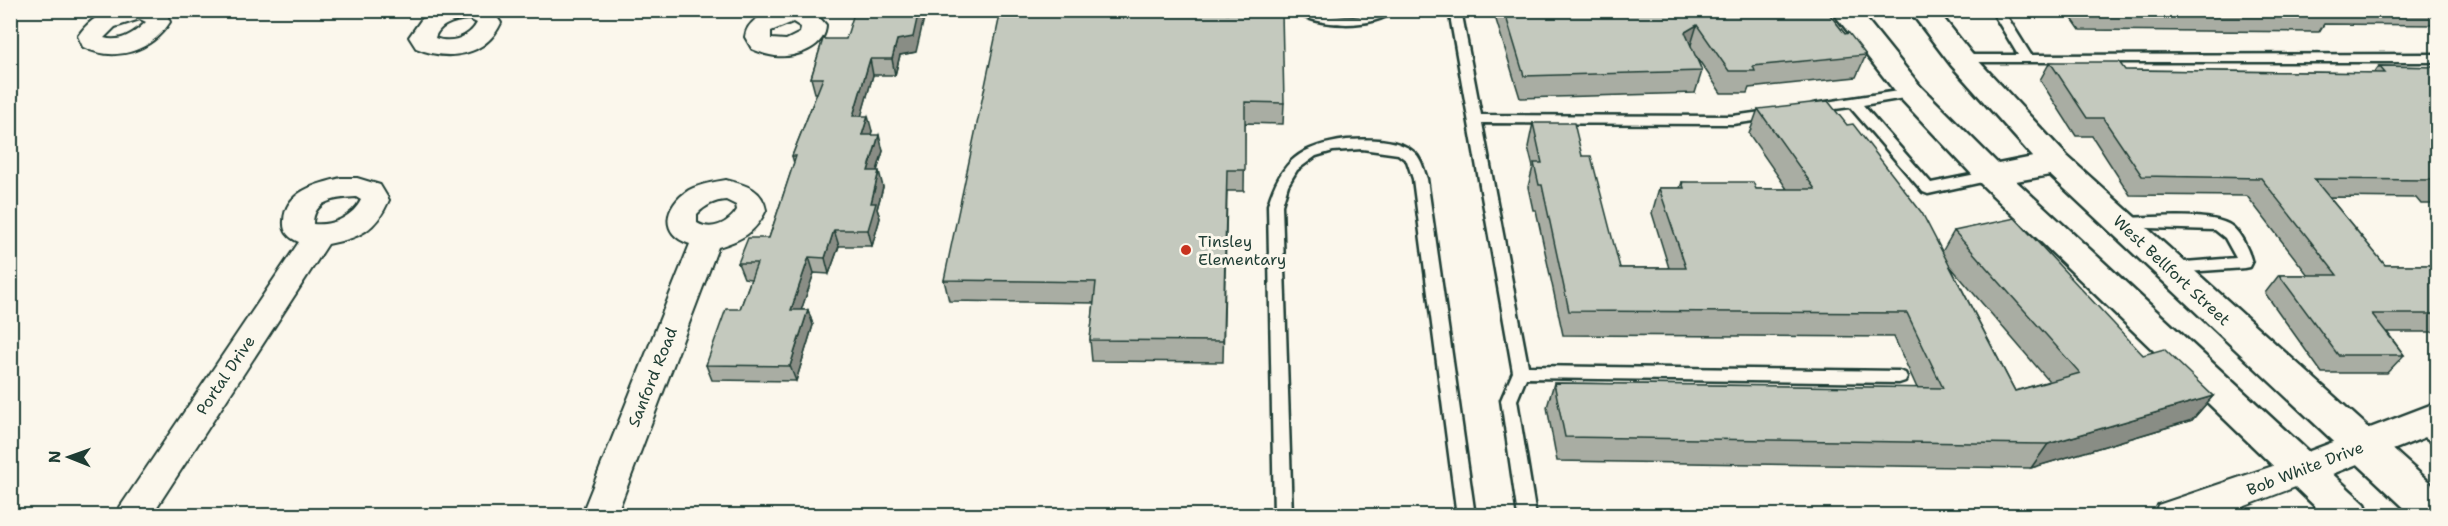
<svg xmlns="http://www.w3.org/2000/svg" width="2448" height="526" font-family="'Shantell Sans',sans-serif">
	<style>
		.lines { fill: none; stroke-linecap: round; stroke-linejoin: round }
		.service-casing { stroke: #1f3d34; stroke-width: 5 }
		.minor-casing { stroke: #1f3d34; stroke-width: 4 }
		.tertiary-casing { stroke: #1f3d34; stroke-width: 5 }
		.secondary-casing { stroke: #1f3d34; stroke-width: 5 }
		.service { fill: #fbf7ec; fill-rule: evenodd }
		.minor { fill: #fbf7ec; fill-rule: evenodd }
		.tertiary { fill: #fbf7ec; fill-rule: evenodd }
		.secondary { fill: #fbf7ec; fill-rule: evenodd }
		.wall { fill: #a9ada3; stroke: #1f3d34; stroke-width: 1.5; fill-rule: evenodd }
		.shaded-wall { fill: #898d85; stroke: #1f3d34; stroke-width: 1.5 }
		.building { fill: #c4c9be; stroke: #1f3d34; stroke-width: 1.5 }
		.poi-dot { fill: #c8321e; stroke: #fbf7ec; stroke-width: 2 }
		.labels { text-anchor: middle; stroke-width: 6; stroke-linejoin: round; paint-order: stroke }
		.poi-label { font-size: 16px; fill: #1f3d34; stroke: #fbf7ec; text-anchor: start }
		.street-label { font-size: 16px; fill: #1f3d34; stroke: #fbf7ec }
	</style>
	<rect width="100%" height="100%" fill="#fbf7ec"/>
	<filter id="ink" filterUnits="userSpaceOnUse"><feTurbulence type="fractalNoise" baseFrequency=".0167" numOctaves="2"/><feDisplacementMap in="SourceGraphic" scale="12" xChannelSelector="R" yChannelSelector="G"/><feConvolveMatrix kernelMatrix="1 2 1 2 8 2 1 2 1" color-interpolation-filters="sRGB"/></filter>
	<g filter="url(#ink)">
		<g class="lines">
			<defs>
				<g id="service">
					<path d="M1292,10C1313,10 1332,17 1353,17C1368,16 1380,10 1395,10C1375,30 1313,27 1292,10Z"/>
					<path d="M1449,10H1461L1481,115L1733,116L1775,110L1782,114L1775,118L1733,124L1482,123L1528,366L1899,371L1905,373L1907,377L1905,381L1899,383L1526,378L1517,400L1536,516H1518L1501,400L1513,372Z"/>
					<path d="M1991,10H2003L2031,55L2438,54V62H1956L1955,59L1956,56L1961,55H2018Z"/>
					<path d="M1911,89L1918,93L1916,96L1863,105L1931,183L1991,171L1998,176L1996,179L1928,194L1923,192L1850,107L1813,112L1806,108L1813,104Z"/>
					<path d="M1347,140C1368,139 1399,138 1415,153C1422,160 1424,171 1427,179L1475,516H1457L1413,179L1407,161L1398,154L1362,149L1333,151L1316,156L1297,170L1288,185L1282,205L1292,516H1274L1268,205C1281,160 1301,146 1347,140Z"/>
					<path d="M2121,218C2148,218 2205,212 2228,224C2240,230 2249,251 2252,263L2250,267L2245,268L2172,273L2167,272L2164,268L2167,264L2172,263L2236,258L2225,238L2215,230L2116,227L2114,223L2116,219Z"/>
					<path d="M2419,417L2438,429V446L2413,429L2411,424L2413,419Z"/>
				</g>
				<g id="minor">
					<path d="M111,10H165L170,22C151,51 116,63 83,47L78,36C87,23 96,16 111,10ZM140,19L146,22C135,33 120,43 104,38L115,27Z"/>
					<path d="M438,10H492L501,23C486,56 448,62 416,48L409,37L421,20ZM469,19L477,23C469,38 451,44 435,38C439,24 456,20 469,19Z"/>
					<path d="M778,10C797,10 814,8 826,25C826,48 795,58 775,56C767,55 759,52 752,49L745,37C747,20 764,14 778,10ZM793,22L801,27L800,33L786,40L771,39V31Z"/>
					<path d="M341,178H357L380,185L389,200C376,230 360,238 328,244L151,516H114L299,242C289,238 283,232 284,221C285,191 317,184 341,178ZM356,197L361,200C352,218 331,226 313,224C313,200 336,198 356,197Z"/>
					<path d="M726,180C745,185 762,188 766,210C756,232 742,240 718,247L616,516H581L690,244C658,234 665,205 689,190C700,184 714,182 726,180ZM726,200L736,205L737,210C729,223 712,232 697,223V214C706,205 714,201 726,200Z"/>
					<path d="M2302,456L2314,460L2319,470L2314,480L2219,516H2154L2158,505Z"/>
				</g>
				<path id="tertiary" d="M2438,402V432L2302,486L2289,481L2283,470L2289,459Z"/>
				<path id="secondary" d="M1831,10H1859L1921,87L1998,164L2033,157L1951,65L1909,10H1937L1971,53L2067,156L2438,490V516H2413L2050,175L2016,181L2365,504L2370,516H2325L1980,183L1901,99Z"/>
			</defs>
			<use href="#service" class="service-casing"/>
			<use href="#minor" class="minor-casing"/>
			<use href="#tertiary" class="tertiary-casing"/>
			<use href="#secondary" class="secondary-casing"/>
			<use href="#service" class="service"/>
			<use href="#minor" class="minor"/>
			<use href="#tertiary" class="tertiary"/>
			<use href="#secondary" class="secondary"/>
		</g>
		<g class="wall">
			<path d="M1493,10H1826L1845,34L1866,55L1856,77L1749,88L1747,93H1721L1696,56L1702,71L1695,93L1520,98Z"/>
			<path d="M2066,10H2438V25L2324,24L2319,32L2080,30Z"/>
			<path d="M1227,13L1284,103L1283,124L1245,123L1244,191H1227L1223,362L1092,361L1090,340L1094,303L949,301L944,280Z"/>
			<path d="M823,39L916,52L900,55L895,75H873L861,116L872,131L871,135L883,151L877,171L883,187L877,209L880,218L872,246H839L829,274L814,273L801,310H808L813,325L796,381L712,380L706,365L740,309L751,279L744,278L738,263L769,238L794,163L792,156L817,93H815L811,78Z"/>
			<path d="M2050,62L2125,70L2374,73L2379,66L2438,67V204H2421L2416,198L2329,197L2385,265H2438V332H2387L2404,355L2387,373H2322L2265,293L2279,275H2308L2247,196L2130,195L2092,136H2076L2040,80Z"/>
			<path d="M1758,109L1942,252L1954,231L2143,355L2213,396L2192,420L2031,468L1557,461L1547,407L1554,383L1917,388L1894,337L1563,335L1536,210H1533L1528,187L1533,167L1528,147L1533,123L1582,156L1620,268H1669L1652,213L1659,188H1680L1682,182L1756,189H1787L1749,134ZM1950,266L2049,381L2015,391Z"/>
		</g>
		<g class="shaded-wall">
			<path d="M919,10H926L916,52L900,55L895,75L892,59L897,40Z"/>
			<path d="M1697,25L1690,48L1685,32Z"/>
			<path d="M870,59L873,75L857,131L853,116Z"/>
			<path d="M868,116L872,131L866,151L862,135Z"/>
			<path d="M879,135L883,151L872,187L868,171Z"/>
			<path d="M879,171L883,187L877,209L880,218L872,246L868,230L871,203Z"/>
			<path d="M834,230L839,246L829,274L825,258Z"/>
			<path d="M809,257L814,273L796,325L791,310Z"/>
			<path d="M808,310L813,325L796,381L790,366Z"/>
			<path d="M2213,396L2192,420L2031,468L2048,444Z"/>
		</g>
		<g class="building">
			<path d="M855,10H919L913,37L897,40L892,59H870L853,116H868L862,135H879L868,171H879L871,203H876L868,230H834L825,258L809,257L791,310H808L790,366L706,365L726,309H740L757,263H738L748,238H769L796,156H792L823,78H811L823,39H846Z"/>
			<path d="M1001,10H1227V13H1282L1284,103L1245,102V170H1227L1223,341L1090,340L1096,282L944,280Z"/>
			<path d="M1504,10H1826L1845,34L1849,33L1866,55L1753,66L1755,71H1729L1697,25L1685,32L1702,71L1524,76Z"/>
			<path d="M2086,10H2326L2330,15L2089,14Z"/>
			<path d="M2050,62H2119L2125,70L2385,73L2379,66L2438,67V186L2432,180L2314,179L2385,265H2438V314H2372L2404,355H2338L2279,275H2337L2261,178L2142,176L2103,118H2087Z"/>
			<path d="M1828,101L1847,125L1853,124L1922,213L2015,391L2080,373L1954,231L2015,218L2143,355L2164,349L2213,396L2048,444L1565,437L1554,383L1943,388L1907,313L1569,311L1542,185H1539L1534,163H1542L1533,123H1574L1582,156H1591L1620,268H1686L1659,188H1684L1682,182H1753L1756,189H1815L1758,109Z"/>
		</g>
	</g>
	<circle class="poi-dot" cx="1186" cy="250" r="6"/>
	<g class="labels">
		<g class="poi-label">
			<text x="1198" y="247">Tinsley<tspan x="1198" dy="18">Elementary</tspan></text>
		</g>
		<g class="street-label">
			<text transform="translate(2172 270) rotate(43)" y="6">West Bellfort Street</text>
			<text transform="translate(225 375) rotate(-56)" y="6">Portal Drive</text>
			<text transform="translate(652 377) rotate(-68)" y="6">Sanford Road</text>
			<text transform="translate(2305 468) rotate(-21)" y="6">Bob White Drive</text>
		</g>
	</g>
	<rect width="2448" height="526" fill="none" stroke="#fbf7ec" stroke-width="36"/>
	<rect x="18" y="18" width="2412" height="490" fill="none" stroke="#1f3d34" stroke-width="2" filter="url(#ink)"/>
	<g transform="translate(69 457) rotate(271)" stroke="#fbf7ec" stroke-width="4.5" paint-order="stroke">
	<path d="M0-4.5L10 22L0 15L-10 22Z" fill="#1f3d34"/>
	<text y="-9" font-size="16" font-weight="bold" text-anchor="middle" fill="#1f3d34">N</text>
	</g>
</svg>
